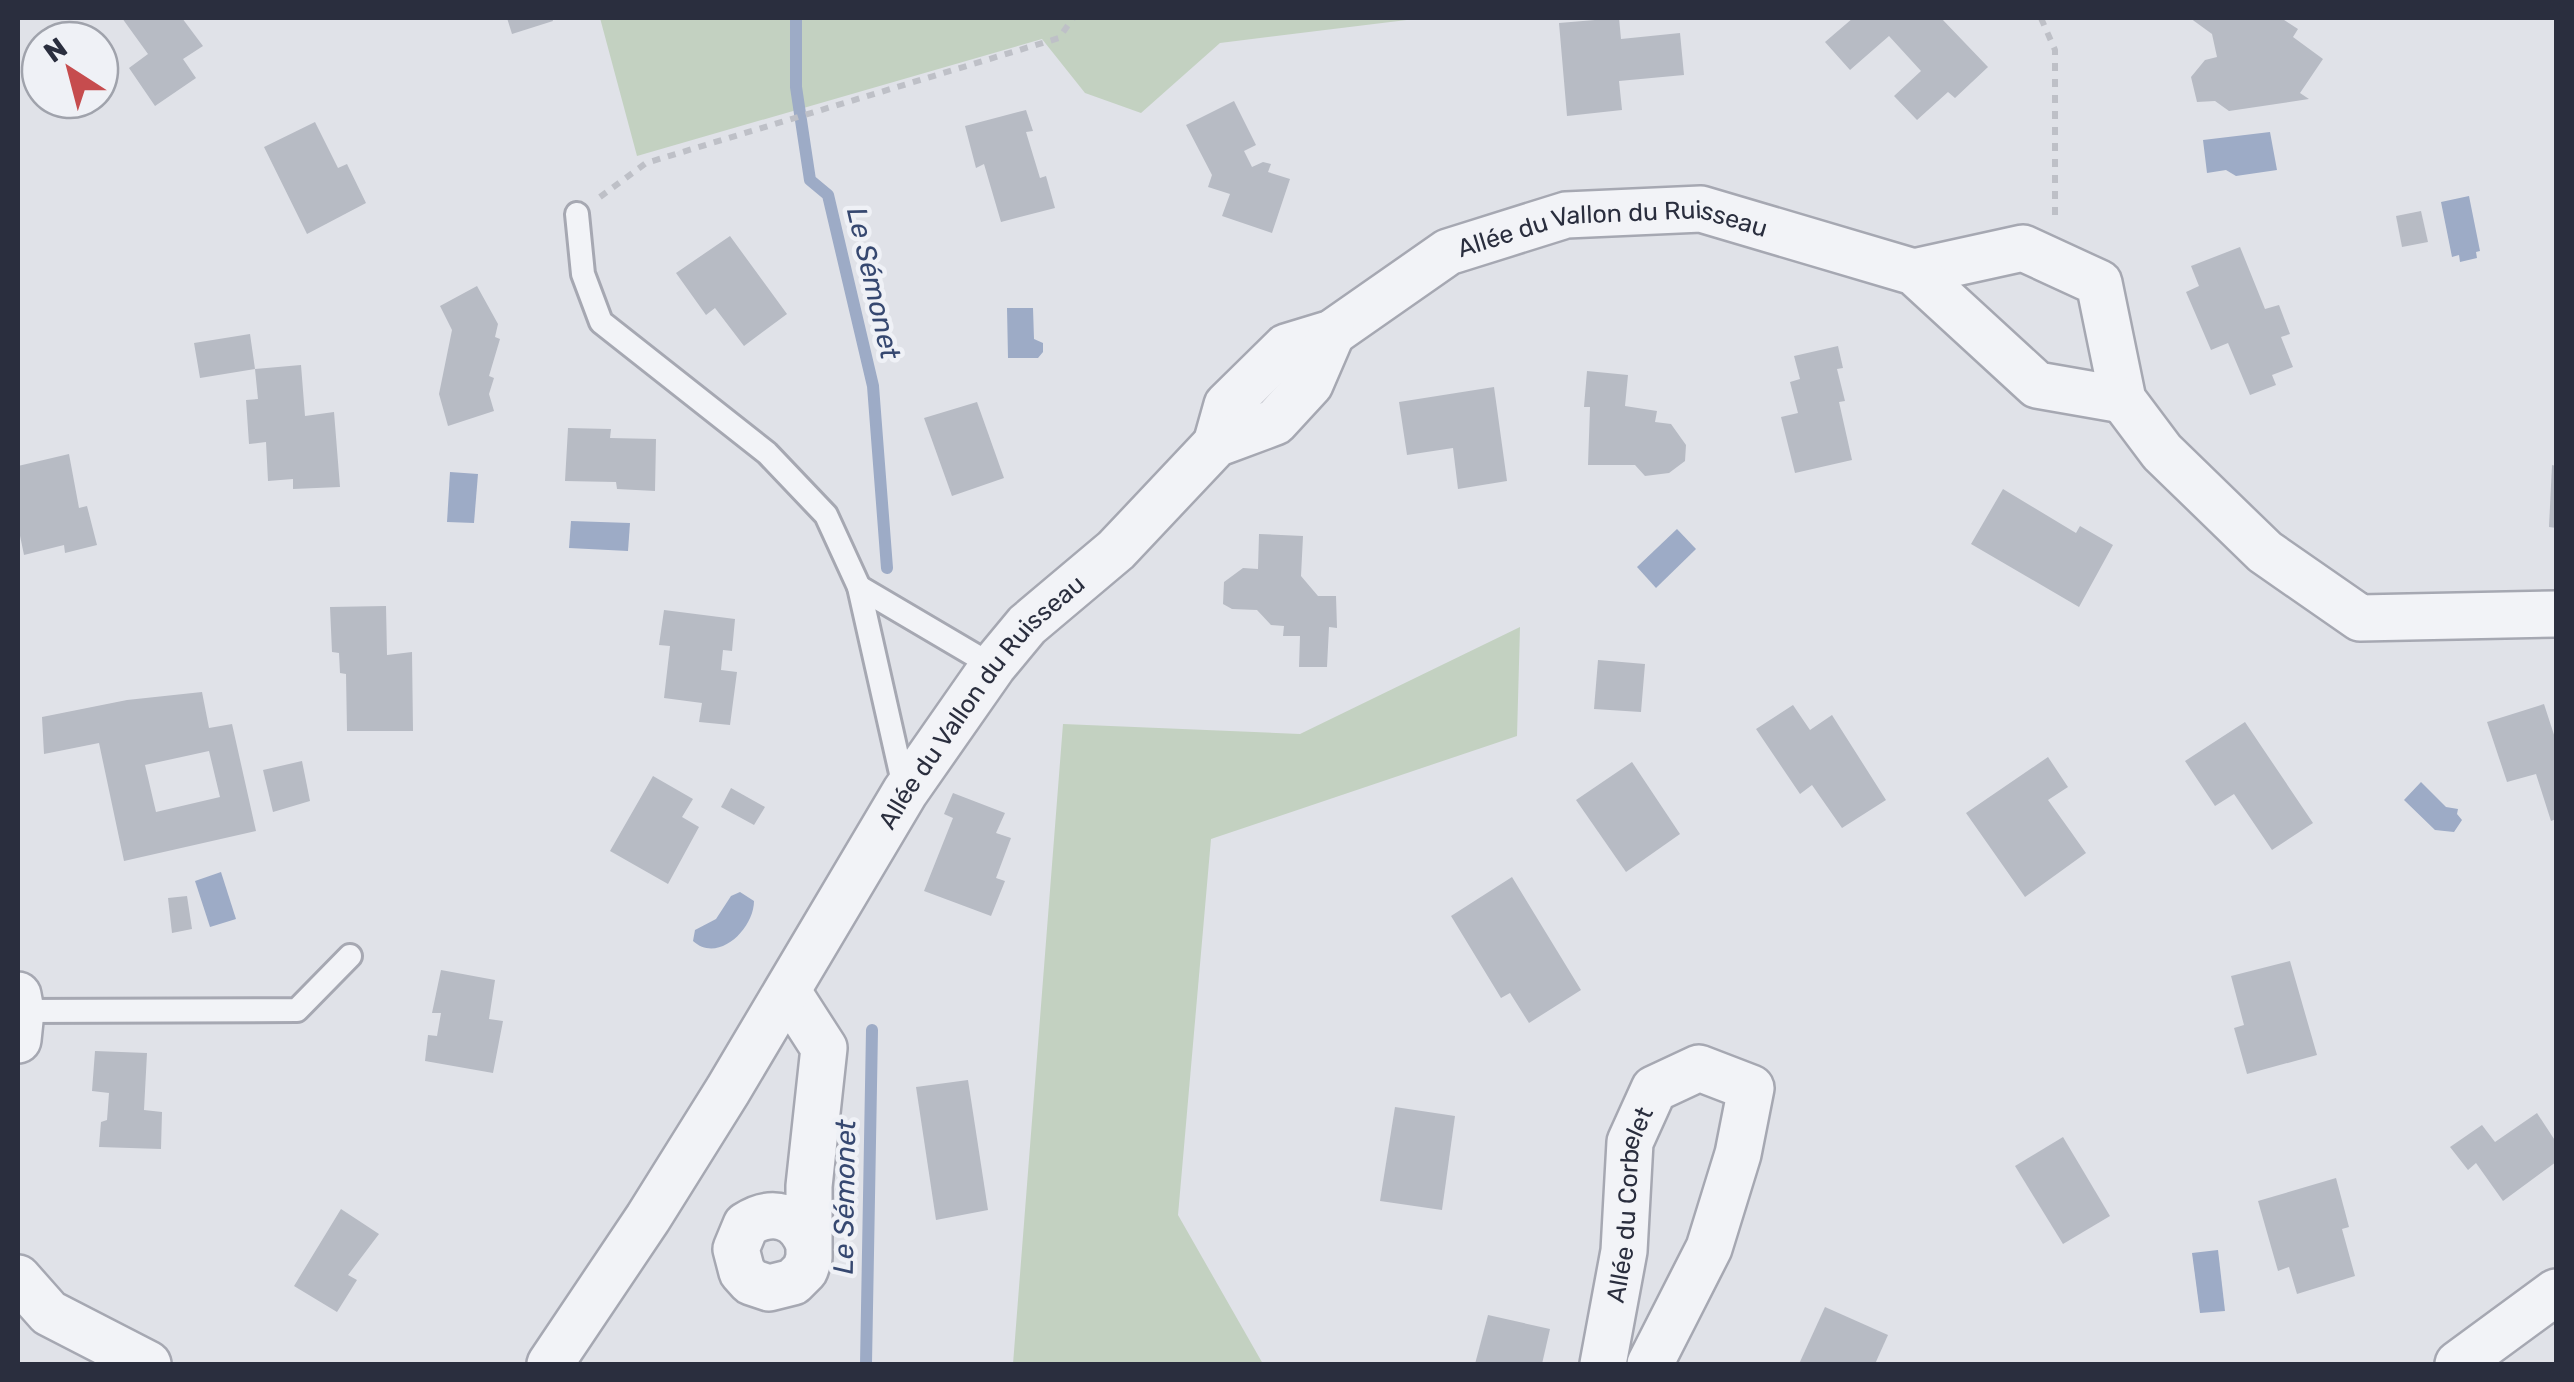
<svg xmlns="http://www.w3.org/2000/svg" width="2574" height="1382" font-family="Rubik,sans-serif">
	<style>
		.green { fill: #c3d1c1 }
		.water { fill: #9dabc6 }
		.lines { fill: none; stroke-linecap: round; stroke-linejoin: round }
		.stream { stroke: #9dabc6; stroke-width: 12 }
		.building { fill: #b7bbc4; fill-rule: evenodd }
		.service-casing { stroke: #a6a8b2; stroke-width: 28 }
		.minor-casing { stroke: #a6a8b2; stroke-width: 50 }
		.path { stroke: #bec0c7; stroke-width: 6; stroke-dasharray: 8 8; stroke-linecap: butt }
		.service { stroke: #f2f3f7; stroke-width: 22 }
		.minor { stroke: #f2f3f7; stroke-width: 45 }
		.labels { text-anchor: middle; stroke-width: 9; stroke-linejoin: round; paint-order: stroke }
		.street-label { font-size: 25px; fill: #2a2e3e; stroke: #eff1f6 }
		.water-label { font-size: 28px; font-style: italic; fill: #364870; stroke: #eff1f6 }
	</style>
	<rect width="100%" height="100%" fill="#e0e2e8"/>
	<g class="green">
		<path d="M600,18H1423L1220,43L1141,113L1085,93L1042,39L637,156Z"/>
		<path d="M1520,627L1517,736L1211,839L1178,1215L1263,1364H1013L1063,724L1300,734Z"/>
	</g>
	<g class="water">
		<path d="M2270,132L2277,170L2236,176L2226,170L2207,173L2203,140Z"/>
		<path d="M2469,196L2480,251L2476,252L2477,258L2460,262L2459,255L2452,257L2441,202Z"/>
		<path d="M1007,308H1033L1034,339L1043,343V352L1038,358H1008Z"/>
		<path d="M450,472L478,474L474,523L447,522Z"/>
		<path d="M571,521L630,523L628,551L569,548Z"/>
		<path d="M1677,529L1696,549L1656,588L1637,567Z"/>
		<path d="M2421,782L2446,807L2458,809L2457,814L2462,820L2454,832L2435,830L2404,800Z"/>
		<path d="M221,872L236,919L210,927L195,881Z"/>
		<path d="M740,892L754,901C754,929 718,964 693,941L695,930L716,919L731,896Z"/>
		<path d="M2218,1250L2225,1311L2200,1313L2192,1253Z"/>
	</g>
	<g class="lines">
		<g class="stream">
			<path d="M796,18V87L810,180L828,195L873,386L887,568"/>
			<path d="M866,1364L872,1030"/>
		</g>
	</g>
	<g class="building">
		<path d="M122,18H182L203,46L183,59L196,78L155,106L129,68L148,54Z"/>
		<path d="M507,18H552L553,21L512,34Z"/>
		<path d="M1619,18L1621,39L1680,33L1684,75L1619,81L1622,110L1567,116L1559,23Z"/>
		<path d="M1853,18H1941L1988,67L1955,98L1948,92L1917,120L1894,96L1921,71L1889,36L1850,70L1825,42Z"/>
		<path d="M2190,18H2281L2298,29L2293,37L2323,59L2300,93L2309,99L2229,111L2215,101L2197,102L2191,77L2205,60L2217,57L2212,34Z"/>
		<path d="M1234,101L1256,145L1244,151L1252,167L1263,162L1271,164L1268,172L1290,179L1272,233L1222,216L1230,194L1208,187L1212,175L1186,125Z"/>
		<path d="M1026,110L1033,131L1026,132L1040,178L1046,176L1055,208L1001,222L984,164L976,168L965,126Z"/>
		<path d="M315,122L338,168L347,164L366,203L307,234L264,147Z"/>
		<path d="M2421,211L2428,242L2402,247L2396,216Z"/>
		<path d="M730,236L787,314L744,346L715,308L706,315L676,273Z"/>
		<path d="M2240,247L2265,309L2279,305L2290,334L2281,337L2293,367L2272,375L2276,385L2250,395L2228,343L2211,350L2186,292L2199,286L2191,266Z"/>
		<path d="M477,286L498,324L495,337L500,339L489,376L494,378L489,394L494,411L448,426L439,394L452,330L440,306Z"/>
		<path d="M250,334L255,369L301,365L305,416L334,412L340,487L293,489V479L268,481L266,442L249,444L246,400L258,399L255,369L200,378L194,343Z"/>
		<path d="M1838,346L1843,368L1837,369L1845,401L1839,402L1852,460L1795,473L1781,417L1798,413L1790,382L1800,379L1794,356Z"/>
		<path d="M1587,371L1628,375L1625,406L1657,411L1655,422L1671,424L1686,445L1685,461L1669,473L1645,476L1635,465H1588L1590,407H1584Z"/>
		<path d="M1494,387L1507,481L1458,489L1453,448L1407,455L1399,402Z"/>
		<path d="M977,402L1004,478L952,496L924,418Z"/>
		<path d="M568,428L611,429L610,438L656,439L655,491L617,489L616,482L565,481Z"/>
		<path d="M69,454L79,508L87,506L97,545L65,553L64,545L24,555L18,526V466Z"/>
		<path d="M2552,465L2556,466V528L2549,527Z"/>
		<path d="M2003,489L2076,533L2080,526L2113,545L2079,607L1971,544Z"/>
		<path d="M1259,534L1303,536L1301,576L1318,596H1336L1337,628L1329,627L1327,667H1299L1300,636H1283L1284,626L1271,625L1257,610L1232,609L1223,604L1224,582L1243,568L1258,569Z"/>
		<path d="M386,606L387,655L412,652L413,731H347L346,674L340,673L339,653L332,652L330,607Z"/>
		<path d="M664,610L735,619L732,651L723,650L721,670L737,672L730,725L699,722L702,703L664,698L670,646L659,645Z"/>
		<path d="M1598,660L1645,664L1641,712L1594,709Z"/>
		<path d="M202,692L209,728L232,724L256,831L124,861L99,743L44,754L42,717L127,700ZM209,751L220,797L156,812L145,765Z"/>
		<path d="M2544,704L2556,741V819L2551,821L2536,774L2507,782L2487,722Z"/>
		<path d="M1793,705L1810,730L1832,715L1886,800L1842,828L1812,785L1800,794L1756,729Z"/>
		<path d="M2245,722L2313,823L2272,850L2234,794L2215,806L2185,761Z"/>
		<path d="M2048,757L2068,787L2048,800L2086,853L2025,897L1966,813Z"/>
		<path d="M302,761L310,801L273,812L263,770Z"/>
		<path d="M1632,762L1680,834L1626,872L1576,800Z"/>
		<path d="M653,776L693,799L682,817L699,827L668,884L610,851Z"/>
		<path d="M731,788L765,807L754,825L721,807Z"/>
		<path d="M953,793L1005,813L996,833L1011,838L996,878L1005,881L991,916L924,891L953,818L944,814Z"/>
		<path d="M1512,877L1581,990L1529,1023L1510,993L1501,998L1451,916Z"/>
		<path d="M187,896L192,929L172,933L168,898Z"/>
		<path d="M2290,961L2317,1055L2247,1074L2234,1028L2244,1025L2231,976Z"/>
		<path d="M441,970L495,980L489,1019L503,1021L493,1073L425,1061L428,1035L437,1036L441,1013H432Z"/>
		<path d="M95,1051L147,1053L144,1110L162,1112L161,1149L99,1147L101,1122L107,1120L109,1093L92,1091Z"/>
		<path d="M968,1080L988,1210L936,1220L916,1087Z"/>
		<path d="M1395,1107L1455,1116L1442,1210L1380,1201Z"/>
		<path d="M2537,1113L2556,1142V1162L2503,1201L2476,1163L2468,1170L2450,1147L2482,1125L2495,1142Z"/>
		<path d="M2063,1137L2110,1216L2063,1244L2015,1166Z"/>
		<path d="M2336,1178L2349,1227L2342,1229L2355,1276L2297,1294L2289,1267L2278,1271L2258,1201Z"/>
		<path d="M341,1209L379,1234L348,1275L357,1280L337,1312L294,1286Z"/>
		<path d="M1825,1307L1888,1335L1875,1364H1799Z"/>
		<path d="M1488,1315L1550,1329L1542,1364H1475Z"/>
	</g>
	<g class="lines">
		<defs>
			<g id="service">
				<path d="M577,214L583,274L601,322L767,453L826,515L859,587L905,791"/>
				<path d="M859,587L993,666"/>
				<path d="M21,1011L297,1010L350,956"/>
			</g>
			<g id="minor">
				<path d="M1914,272L2023,248L2099,283L2123,400L2162,452L2265,552L2360,618L2556,614"/>
				<path id="s1" d="M1216,444L1227,405L1286,347L1332,333L1448,252L1566,215L1701,209L1914,272L2037,385L2123,400"/>
				<path d="M788,992L824,1048L809,1186V1258L805,1270L793,1282L769,1288L751,1282L742,1272L736,1249L746,1225C772,1208 799,1215 809,1245"/>
				<path d="M18,995L21,1011L18,1040"/>
				<path d="M18,1278L49,1313L148,1364"/>
				<path id="s2" d="M550,1364L648,1218L728,1090L905,792L993,666L1027,625L1116,550L1216,444L1275,422L1310,384L1332,333"/>
				<path id="s3" d="M1603,1364L1624,1251L1630,1142L1654,1089L1699,1068L1751,1088L1738,1154L1709,1248L1650,1364"/>
				<path d="M2458,1364L2556,1292"/>
			</g>
		</defs>
		<use href="#service" class="service-casing"/>
		<use href="#minor" class="minor-casing"/>
		<g class="path">
			<path d="M2041,18L2055,50V217"/>
			<path d="M600,197L646,163L1059,38L1073,18"/>
		</g>
		<use href="#service" class="service"/>
		<use href="#minor" class="minor"/>
	</g>
	<g class="labels">
		<g class="street-label">
			<text dy="9" stroke="none"><textPath href="#s1" startOffset="482">Allée du Vallon du Ruisseau</textPath></text>
			<text dy="9" stroke="none"><textPath href="#s2" startOffset="792">Allée du Vallon du Ruisseau</textPath></text>
			<text dy="9" stroke="none"><textPath href="#s3" startOffset="162">Allée du Corbelet</textPath></text>
		</g>
		<g class="water-label">
			<text transform="translate(874 283) rotate(77)" y="10">Le Sémonet</text>
			<text transform="translate(844 1197) rotate(-89)" y="10">Le Sémonet</text>
		</g>
	</g>
	<rect width="2574" height="1382" fill="none" stroke="#2a2e3e" stroke-width="40"/>
	<g transform="translate(70 70) rotate(324)"><circle r="48" fill="#eff1f6" stroke="#a0a3ac" stroke-width="2.5"/>
	<path d="M0-8L18 38L0 25L-18 38Z" fill="#c64c4e"/>
	<text y="-15" font-size="28" font-weight="bold" text-anchor="middle" fill="#2a2e3e">N</text>
	</g>
</svg>
